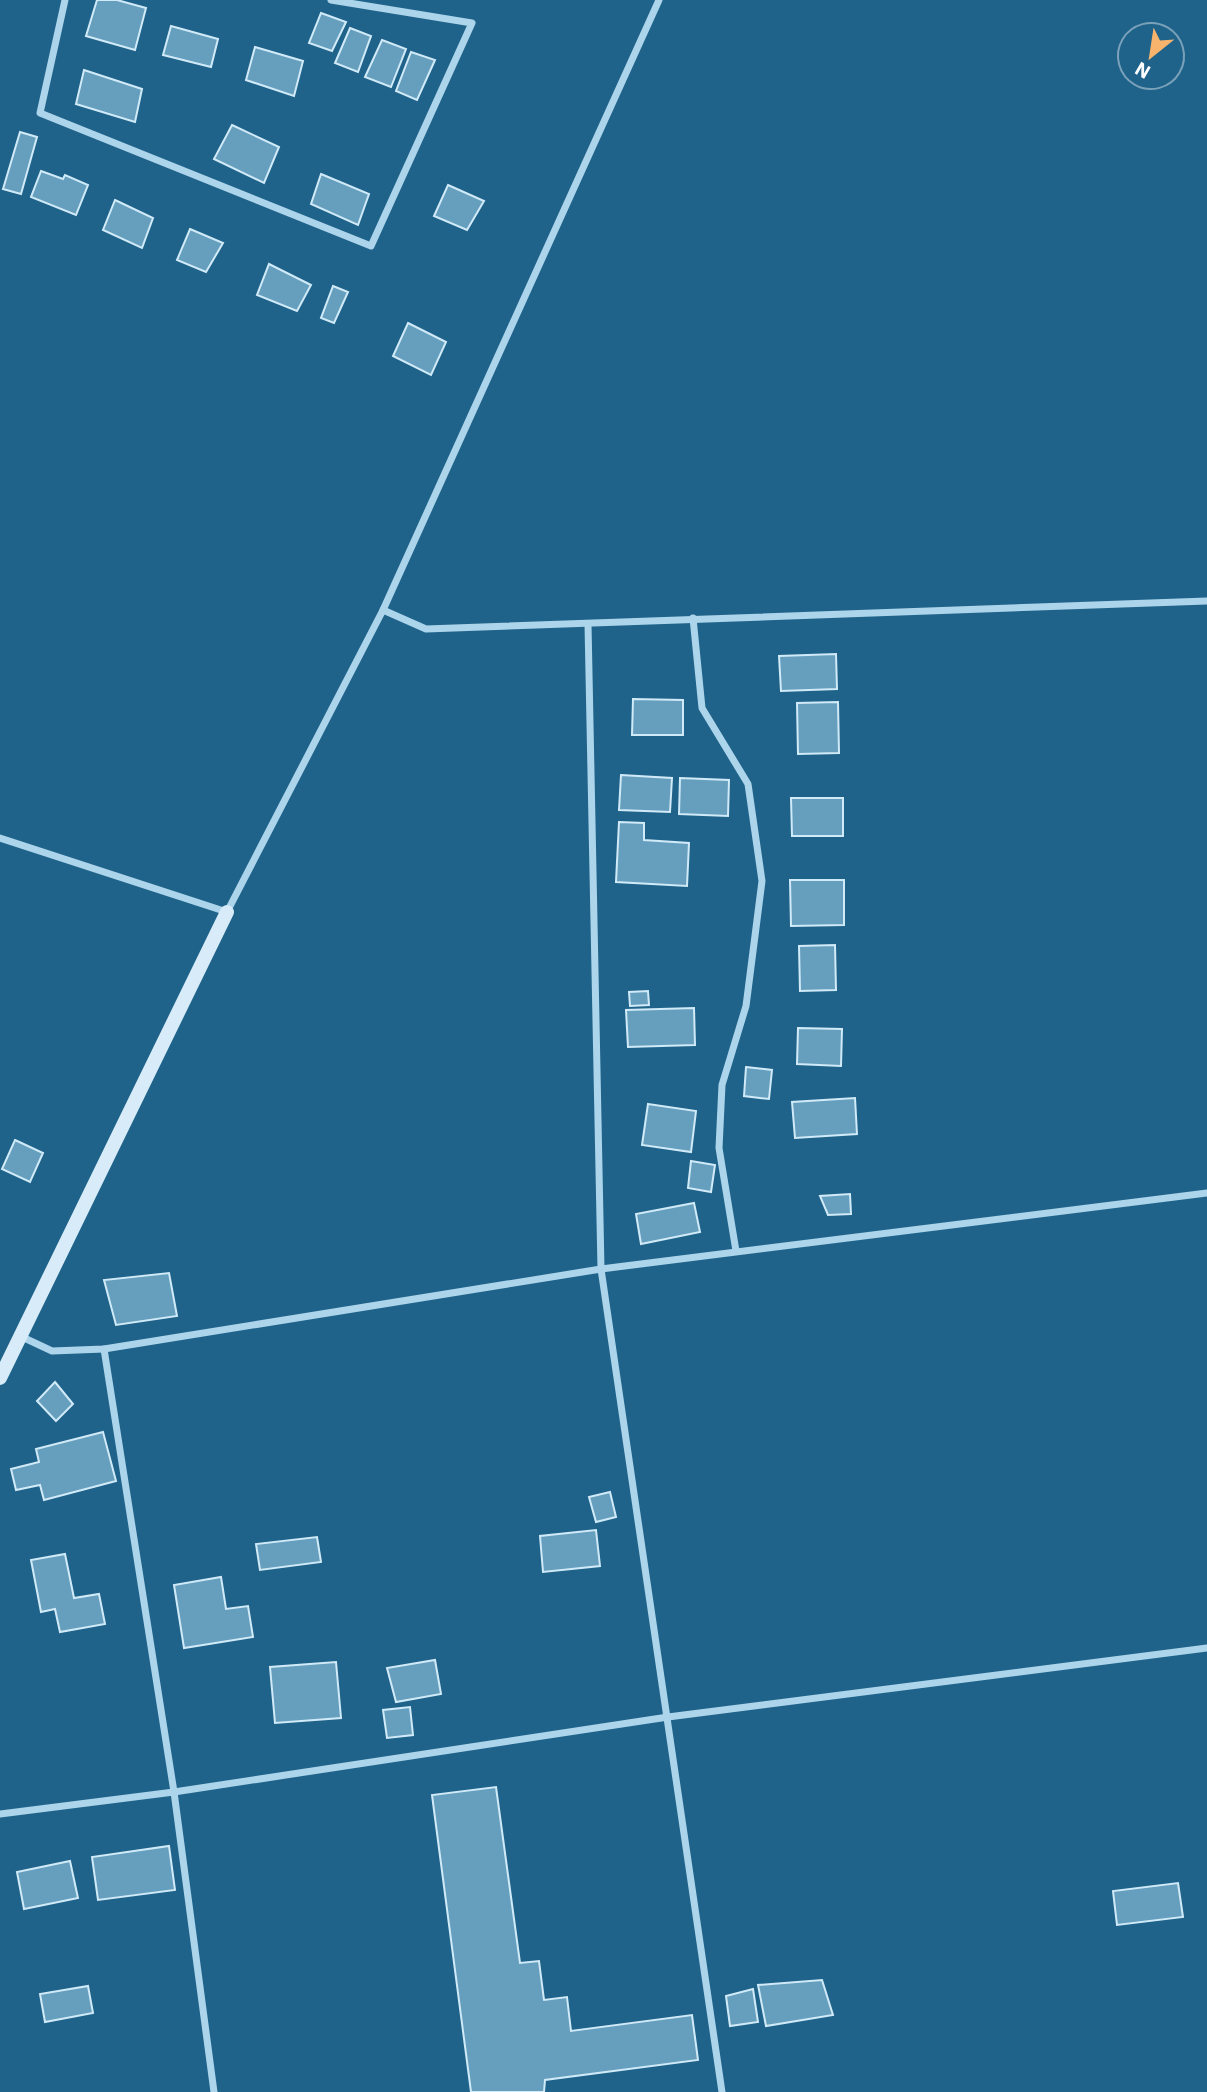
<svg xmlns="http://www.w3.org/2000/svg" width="1207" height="2092" font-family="'IBM Plex Sans',sans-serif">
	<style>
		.building { fill: #669fbe; stroke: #d0eaf8; stroke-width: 2 }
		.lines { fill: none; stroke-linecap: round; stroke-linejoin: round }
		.street { stroke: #acd5eb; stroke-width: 7 }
		.secondary { stroke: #d7ecf8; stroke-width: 14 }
	</style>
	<rect width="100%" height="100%" fill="#20638a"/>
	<g class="building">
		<path d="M97,0H117L146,8L135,50L86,36Z"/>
		<path d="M321,13L346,22L332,51L309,43Z"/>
		<path d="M171,26L218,39L211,67L163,55Z"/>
		<path d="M350,28L371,36L358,72L335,63Z"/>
		<path d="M382,40L406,49L391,87L365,77Z"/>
		<path d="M255,47L303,61L294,96L246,80Z"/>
		<path d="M411,52L435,60L417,100L396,91Z"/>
		<path d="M84,70L142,89L135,122L76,104Z"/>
		<path d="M232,125L279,147L264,183L214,159Z"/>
		<path d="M20,132L37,137L21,194L3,189Z"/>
		<path d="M41,171L63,179L65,175L88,185L76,215L31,197Z"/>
		<path d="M321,174L369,194L358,225L311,204Z"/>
		<path d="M448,185L484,201L467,230L434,216Z"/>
		<path d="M115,200L153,218L142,248L103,230Z"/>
		<path d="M190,229L223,243L206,272L177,260Z"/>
		<path d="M269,264L311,285L297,311L257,295Z"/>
		<path d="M333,286L348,292L334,323L321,318Z"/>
		<path d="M408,323L446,342L431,375L393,356Z"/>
		<path d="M836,654L837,689L781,691L779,656Z"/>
		<path d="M633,699L683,700V735H632Z"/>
		<path d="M838,702L839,753L798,754L797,703Z"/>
		<path d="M621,775L672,778L670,812L619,810Z"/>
		<path d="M680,778L729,780L728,816L679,814Z"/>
		<path d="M791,798H843V836H792Z"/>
		<path d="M619,822L644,823V840L689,843L687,886L616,882Z"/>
		<path d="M790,880H844V925L791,926Z"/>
		<path d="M835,945L836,990L800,991L799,946Z"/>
		<path d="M648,991L649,1005L630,1006L629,992Z"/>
		<path d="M694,1008L695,1045L628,1047L626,1010Z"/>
		<path d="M798,1028L842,1029L841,1066L797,1064Z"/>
		<path d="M746,1067L772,1070L769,1099L744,1096Z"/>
		<path d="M855,1098L857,1134L795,1138L792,1102Z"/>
		<path d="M648,1104L696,1111L691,1152L642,1145Z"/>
		<path d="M15,1140L43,1153L30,1182L2,1169Z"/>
		<path d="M691,1161L715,1165L711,1192L688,1188Z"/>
		<path d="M850,1194L851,1214L828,1215L820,1196Z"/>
		<path d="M694,1203L700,1232L641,1244L636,1214Z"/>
		<path d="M169,1273L177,1316L116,1325L104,1280Z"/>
		<path d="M55,1382L73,1404L56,1421L37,1401Z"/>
		<path d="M103,1432L116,1481L44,1500L40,1485L16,1490L11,1469L39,1462L36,1449Z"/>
		<path d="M610,1492L616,1517L596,1522L589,1497Z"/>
		<path d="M596,1530L600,1566L543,1572L540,1536Z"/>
		<path d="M317,1537L321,1562L260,1570L256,1544Z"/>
		<path d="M65,1554L74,1598L99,1594L105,1624L60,1632L55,1609L41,1612L31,1560Z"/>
		<path d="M221,1577L226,1609L248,1606L253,1637L184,1648L174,1585Z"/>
		<path d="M435,1660L441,1694L396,1702L387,1668Z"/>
		<path d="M336,1662L341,1718L275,1723L270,1667Z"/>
		<path d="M410,1707L413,1735L387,1738L383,1710Z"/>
		<path d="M496,1787L520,1963L539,1961L544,2000L567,1997L571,2031L692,2015L698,2060L545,2080L544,2092H471L432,1795Z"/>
		<path d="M169,1846L175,1890L98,1900L92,1857Z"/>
		<path d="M70,1861L78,1898L24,1909L17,1872Z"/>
		<path d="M1178,1883L1183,1917L1117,1925L1113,1891Z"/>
		<path d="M822,1980L833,2015L766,2026L758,1985Z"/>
		<path d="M88,1986L93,2013L45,2022L40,1994Z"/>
		<path d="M753,1989L758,2022L730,2026L726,1996Z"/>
	</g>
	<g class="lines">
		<g class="street">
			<path d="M65,0L40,113L371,246L472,23L331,0"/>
			<path d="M383,610L426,629L1207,601"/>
			<path d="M693,618L702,708L748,784L762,881L746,1006L722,1085L719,1148L736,1251"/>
			<path d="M588,624L601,1269L722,2092"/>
			<path d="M0,838L227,912L383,610L659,0"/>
			<path d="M20,1336L52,1351L104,1349L601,1269L1207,1193"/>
			<path d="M104,1349L174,1792L214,2092"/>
			<path d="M0,1814L174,1792L668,1717L1207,1648"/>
		</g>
		<path class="secondary" d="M0,1378L227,912"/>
	</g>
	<g transform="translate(1151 56) rotate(210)"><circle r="33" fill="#20638a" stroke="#79a1b9" stroke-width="2"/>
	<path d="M0-5L12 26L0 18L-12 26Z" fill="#f8b46c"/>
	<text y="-10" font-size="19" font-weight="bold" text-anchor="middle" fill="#ffffff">N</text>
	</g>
</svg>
